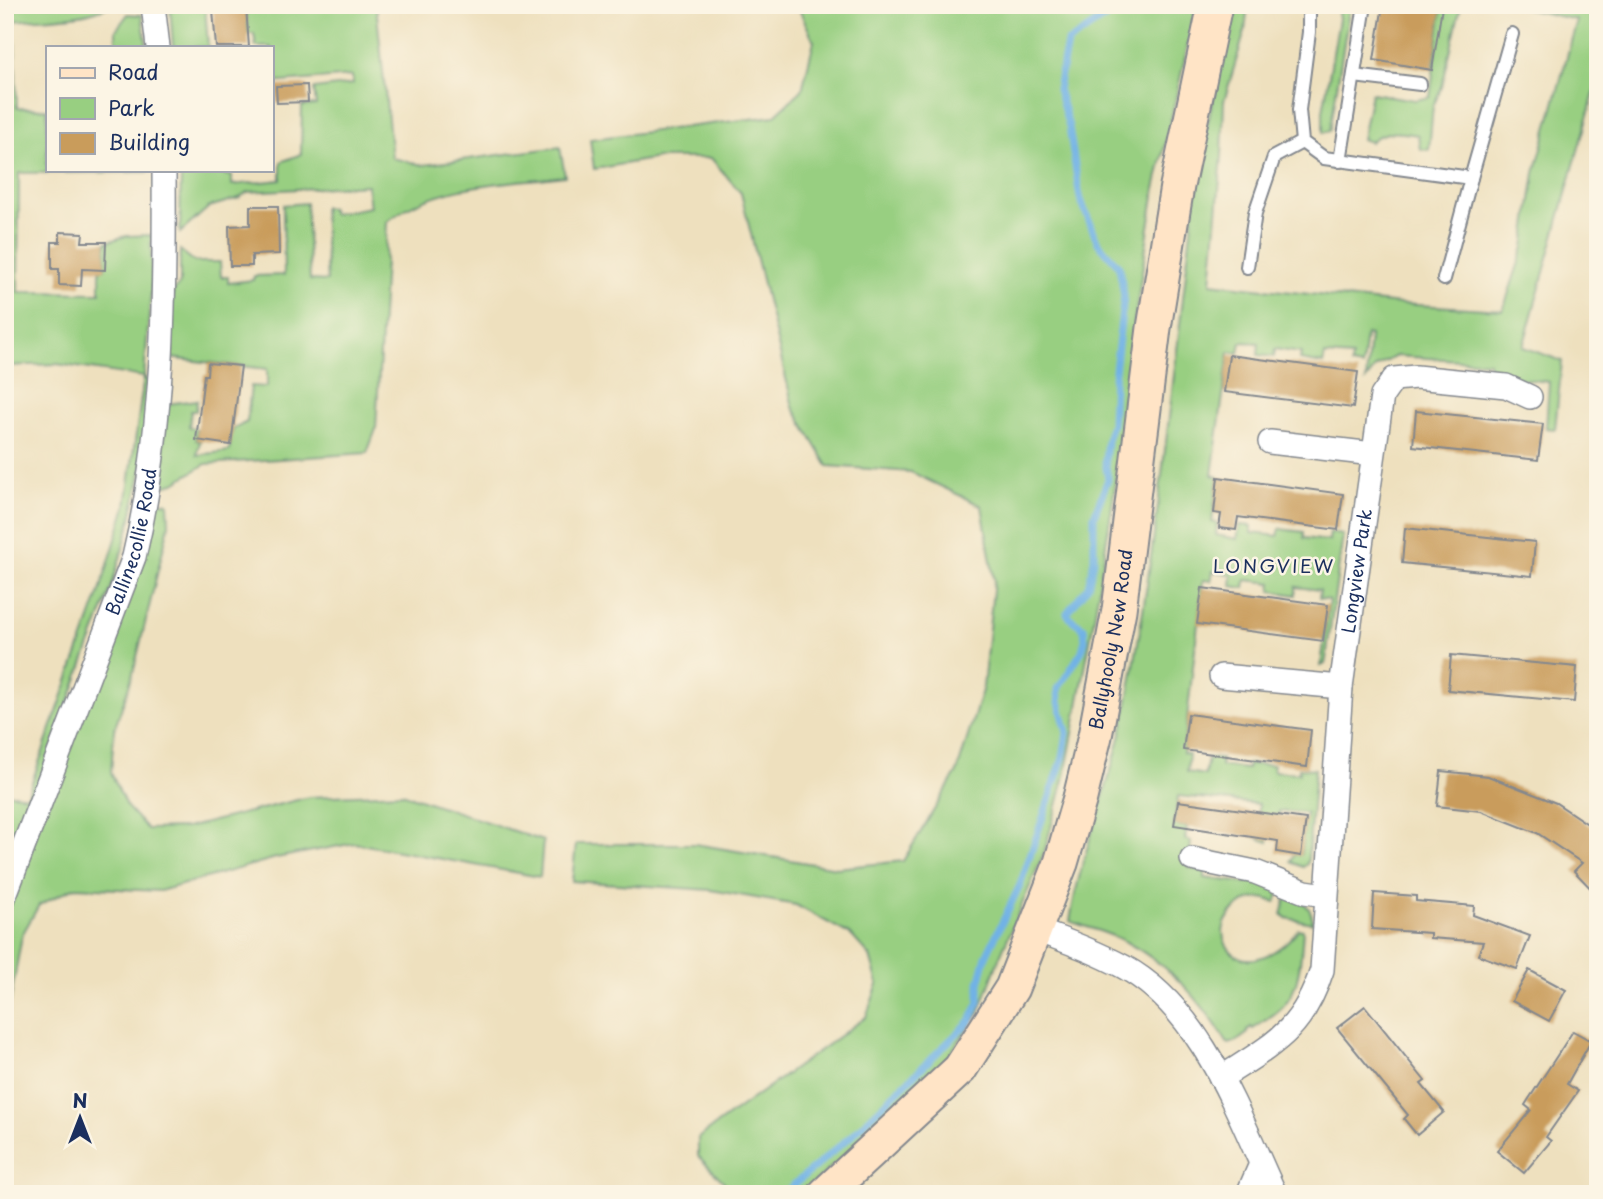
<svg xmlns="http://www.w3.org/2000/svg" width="1603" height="1199" font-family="'Playpen Sans',sans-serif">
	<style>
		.green { fill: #98cf81; stroke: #5a7f70; stroke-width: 2 }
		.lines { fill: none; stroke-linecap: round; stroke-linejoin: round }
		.stream { stroke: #71b2e5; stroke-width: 7 }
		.building { fill: #c99c5b }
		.service-casing { stroke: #84888e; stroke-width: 16 }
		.minor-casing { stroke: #84888e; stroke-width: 26 }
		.secondary-casing { stroke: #84888e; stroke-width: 37 }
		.service { stroke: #fff; stroke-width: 12 }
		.minor { stroke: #fff; stroke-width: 23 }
		.secondary { stroke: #ffe4c6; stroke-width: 33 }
		.labels { text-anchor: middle; stroke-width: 5; stroke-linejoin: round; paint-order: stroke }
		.street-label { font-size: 18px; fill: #1b2f5e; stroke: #fcf5e5 }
		.neighbourhood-label { font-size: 19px; letter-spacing: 2px; fill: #1b2f5e; stroke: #fcf5e5 }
	</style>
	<rect width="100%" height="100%" fill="#fcf5e5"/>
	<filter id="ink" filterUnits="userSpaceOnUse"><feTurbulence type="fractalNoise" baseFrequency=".0143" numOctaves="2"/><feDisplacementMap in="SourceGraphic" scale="14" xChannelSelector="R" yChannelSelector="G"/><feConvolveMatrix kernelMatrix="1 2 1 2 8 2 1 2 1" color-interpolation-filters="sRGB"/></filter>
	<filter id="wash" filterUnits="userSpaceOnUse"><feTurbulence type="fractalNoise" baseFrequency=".00686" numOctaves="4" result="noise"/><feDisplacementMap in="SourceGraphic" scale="28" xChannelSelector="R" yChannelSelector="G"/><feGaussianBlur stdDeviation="1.57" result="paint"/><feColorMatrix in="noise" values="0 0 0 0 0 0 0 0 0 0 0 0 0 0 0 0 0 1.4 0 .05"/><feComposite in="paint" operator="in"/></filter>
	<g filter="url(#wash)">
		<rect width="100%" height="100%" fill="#eee0be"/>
		<g class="green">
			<path d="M5,5H111C82,20 45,17 14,21L17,108L47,109V170H152L153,172L19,173L18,292L100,293V270L105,269L106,242L126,236L151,235L152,280L144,376L151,386L142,470L129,527L111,589L5,873V793L27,796L100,591L126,506L144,377L57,364L5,366Z"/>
			<path d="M170,5H205L208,47H173Z"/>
			<path d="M246,5H376L392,158L423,165L560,147L565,176C506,184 434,182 387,222L376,429L367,453L206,464L174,483L159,487L167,404L197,400L196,411H191L189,427L197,429L196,440L200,441L197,455L229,451L233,429L247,422L251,386L267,387V369L169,358L173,291L180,284V250L195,262H220L221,277H228V283L253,280L254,276L284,275L283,205L306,203L310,280L327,281L323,207L330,208L333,214L370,207L367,185L247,192L239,198L209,207L180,233L181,170H202L232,176V185L281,180V162L301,154L302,106L316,105L314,89L353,84L352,76L271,83V47H256L254,34H248Z"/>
			<path d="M797,5H1197L1155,189L1127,368L1115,487L1093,625L1065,776L1044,853L1000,956L979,1013L942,1065L802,1194H730L724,1182L698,1156V1138L866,1017L878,984L870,956L851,935L796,905L711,890L572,881L576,844H695L837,868L903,861L957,772L983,687L994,580L982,506L911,472L828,466L793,407L741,193L711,158H658L594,169L590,139L774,116L802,90L814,41Z"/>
			<path d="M1232,5H1248L1245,31L1224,101L1222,155L1211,283L1400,304L1503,310L1524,247L1535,173L1577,20L1507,5H1598V79L1523,347L1562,361L1555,429L1546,428L1549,382L1488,375L1489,362L1396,356L1376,367L1366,380L1370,336L1366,335L1362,367L1351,365L1352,357L1325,355L1323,364L1300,360L1301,353L1275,349L1274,357L1258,355L1259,343L1241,342L1239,353L1229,352L1212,475L1218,477L1212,522L1217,523L1216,535L1237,539L1240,525L1252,526V533L1278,536L1280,529L1304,532V538L1329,541L1330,533L1343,535L1326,659L1325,664L1321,666L1329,600L1319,598L1320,590L1296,587V595L1271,591L1272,583L1246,580L1245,588L1231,586L1232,575L1213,571L1211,581L1203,580L1183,753L1189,754L1187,772L1205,775L1208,758L1221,759V766L1247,769L1248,764L1273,765V771L1299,773V768L1315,769L1308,858L1307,864L1303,867L1291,862L1294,855H1301L1306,813L1279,811L1276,833H1270L1268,842L1255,837L1259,804L1178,796L1174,825L1187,827L1185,839L1191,841L1189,868L1205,871V878L1246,883L1251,878L1280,891L1276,902C1271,901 1265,898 1260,898C1239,899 1215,923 1226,944C1244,977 1285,949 1298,929L1303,930C1301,954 1301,986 1284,1005C1276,1014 1263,1022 1253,1029L1251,1027L1247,1031L1248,1033L1237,1041L1228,1044C1202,1001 1171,966 1126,942C1109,933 1088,928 1070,921C1081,851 1111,785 1125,716C1157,547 1173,376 1194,206L1203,146Z"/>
			<path d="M1337,5H1350L1330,131L1323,133V111L1339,19Z"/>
			<path d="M1442,5H1461L1442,87L1433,106L1429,150L1420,149L1418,135C1402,132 1383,129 1370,142L1362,139L1371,93L1415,100L1430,97Z"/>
			<path d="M128,14L142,15L147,47H116V30Z"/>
			<path d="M156,501L168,503L169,525L132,677L114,730L111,773L126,806L147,829L186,828L309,797L402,793L543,841L540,877L355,843L276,858L160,891L75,887L39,905L22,935L6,1025L5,1044V916Z"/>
			<path d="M1287,895C1302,901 1312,905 1313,923L1286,918L1282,914Z"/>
		</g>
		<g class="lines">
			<path class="stream" d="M783,1194L850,1137L970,1021L979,1002V983L986,956L1020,885L1063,758L1067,733L1059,702L1058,689L1082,651L1085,640L1084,628L1071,619L1067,613L1088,586L1094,560V516L1108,479L1105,461L1107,440L1112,424L1114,379L1124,296L1119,266L1098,243L1080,198L1069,127L1058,89L1067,43L1107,16L1108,5"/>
		</g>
		<g id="blocks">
			<g class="building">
				<path d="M1383,5L1442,7L1432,70L1374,60Z"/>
				<path d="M246,7L249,47H216L213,10Z"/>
				<path d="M307,85L308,102L277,103L276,86Z"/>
				<path d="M250,206H278L279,254L252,255V266H230L229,226L250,225Z"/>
				<path d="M60,232L83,233L82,242H106L105,270L82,269L81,286L59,285V269H52V242H60Z"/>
				<path d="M1229,355L1358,372L1353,408L1224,392Z"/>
				<path d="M208,363L241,366L231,445L196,440L204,375H207Z"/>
				<path d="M1416,411L1543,424L1538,460L1413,446Z"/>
				<path d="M1218,477L1343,494L1338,530L1238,517L1236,530L1219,528L1221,514L1214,513Z"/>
				<path d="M1405,528L1535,542L1532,576L1402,563Z"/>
				<path d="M1202,588L1328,605L1323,641L1197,624Z"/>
				<path d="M1451,655L1577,667L1574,702L1448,690Z"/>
				<path d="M1188,714L1311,730L1307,767L1183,750Z"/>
				<path d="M1441,771L1488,776L1556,803L1598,831V896L1574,871L1582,863L1537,833L1481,811L1437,806Z"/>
				<path d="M1178,801L1306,819L1301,856L1277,852L1278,841L1174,825Z"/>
				<path d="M1374,893L1416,896V901L1474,906L1473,915L1530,936L1517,969L1478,955L1483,942L1430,938V933L1372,929Z"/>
				<path d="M1529,970L1566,990L1549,1021L1512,1001Z"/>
				<path d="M1365,1006L1425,1081L1421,1084L1444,1112L1417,1135L1404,1119L1408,1115L1337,1028Z"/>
				<path d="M1573,1031L1591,1041L1567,1084L1578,1091L1546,1137L1551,1141L1524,1173L1497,1151L1531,1110L1525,1105Z"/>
			</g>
		</g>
	</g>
	<g filter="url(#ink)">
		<use href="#blocks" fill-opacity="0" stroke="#84888e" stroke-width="2"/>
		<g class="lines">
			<defs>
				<g id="service">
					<path d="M1309,5V32L1299,110L1302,142L1324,158L1471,178"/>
					<path d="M1354,76L1420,84"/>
					<path d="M1340,161L1365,5"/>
					<path d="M1247,267L1255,213L1274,157L1302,142"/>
					<path d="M1444,279L1471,178L1512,34"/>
				</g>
				<g id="minor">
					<path d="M153,5L158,47"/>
					<path d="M1270,442L1373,454"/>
					<path d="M1221,676L1341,687"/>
					<path d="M1192,859L1255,872L1305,892L1326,895"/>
					<path id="s1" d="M5,895L134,557C164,431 165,299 164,170"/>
					<path d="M1035,930C1065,940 1096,952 1124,967C1203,1010 1239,1117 1275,1194"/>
					<path id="s2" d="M1221,1078C1273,1044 1302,1032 1322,970L1341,687L1382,396L1394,379L1416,377L1506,386L1530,397"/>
					<path d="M1248,1194L1261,1164"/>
				</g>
				<g id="secondary">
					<path id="s3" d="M825,1194L960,1069L1012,988L1061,863L1080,798L1095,736L1119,610L1154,328L1177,186L1215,5"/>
				</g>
			</defs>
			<use href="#service" class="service-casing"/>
			<use href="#minor" class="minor-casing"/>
			<use href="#secondary" class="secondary-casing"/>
			<use href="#service" class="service"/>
			<use href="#minor" class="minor"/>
			<use href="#secondary" class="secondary"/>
		</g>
	</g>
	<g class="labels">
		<g class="street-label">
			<text dy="6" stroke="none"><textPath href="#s1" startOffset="376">Ballinecollie Road</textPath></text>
			<text dy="6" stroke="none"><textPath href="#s2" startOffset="553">Longview Park</textPath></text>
			<text dy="6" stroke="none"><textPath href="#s3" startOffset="644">Ballyhooly New Road</textPath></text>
		</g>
		<g class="neighbourhood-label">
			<text x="1274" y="573">LONGVIEW</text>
		</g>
	</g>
	<rect width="1603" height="1199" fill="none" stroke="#fcf5e5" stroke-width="28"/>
	<rect x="46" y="46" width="228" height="126" fill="#fcf5e5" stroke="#a2a6af" stroke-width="2"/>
	<rect x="60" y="68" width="35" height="10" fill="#ffe4c6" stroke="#a2a6af" stroke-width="2"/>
	<text x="108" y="80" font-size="21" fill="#1b2f5e">Road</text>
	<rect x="60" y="98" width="35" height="21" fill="#98cf81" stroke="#a2a6af" stroke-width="2"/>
	<text x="108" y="116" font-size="21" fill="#1b2f5e">Park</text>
	<rect x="60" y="133" width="35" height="21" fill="#c99c5b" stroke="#a2a6af" stroke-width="2"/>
	<text x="108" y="150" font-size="21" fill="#1b2f5e">Building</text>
	<g transform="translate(80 1118)" stroke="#fcf5e5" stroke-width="5" paint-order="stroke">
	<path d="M0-5L12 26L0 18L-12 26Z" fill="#1b2f5e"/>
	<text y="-10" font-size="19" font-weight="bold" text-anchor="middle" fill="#1b2f5e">N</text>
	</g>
</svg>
